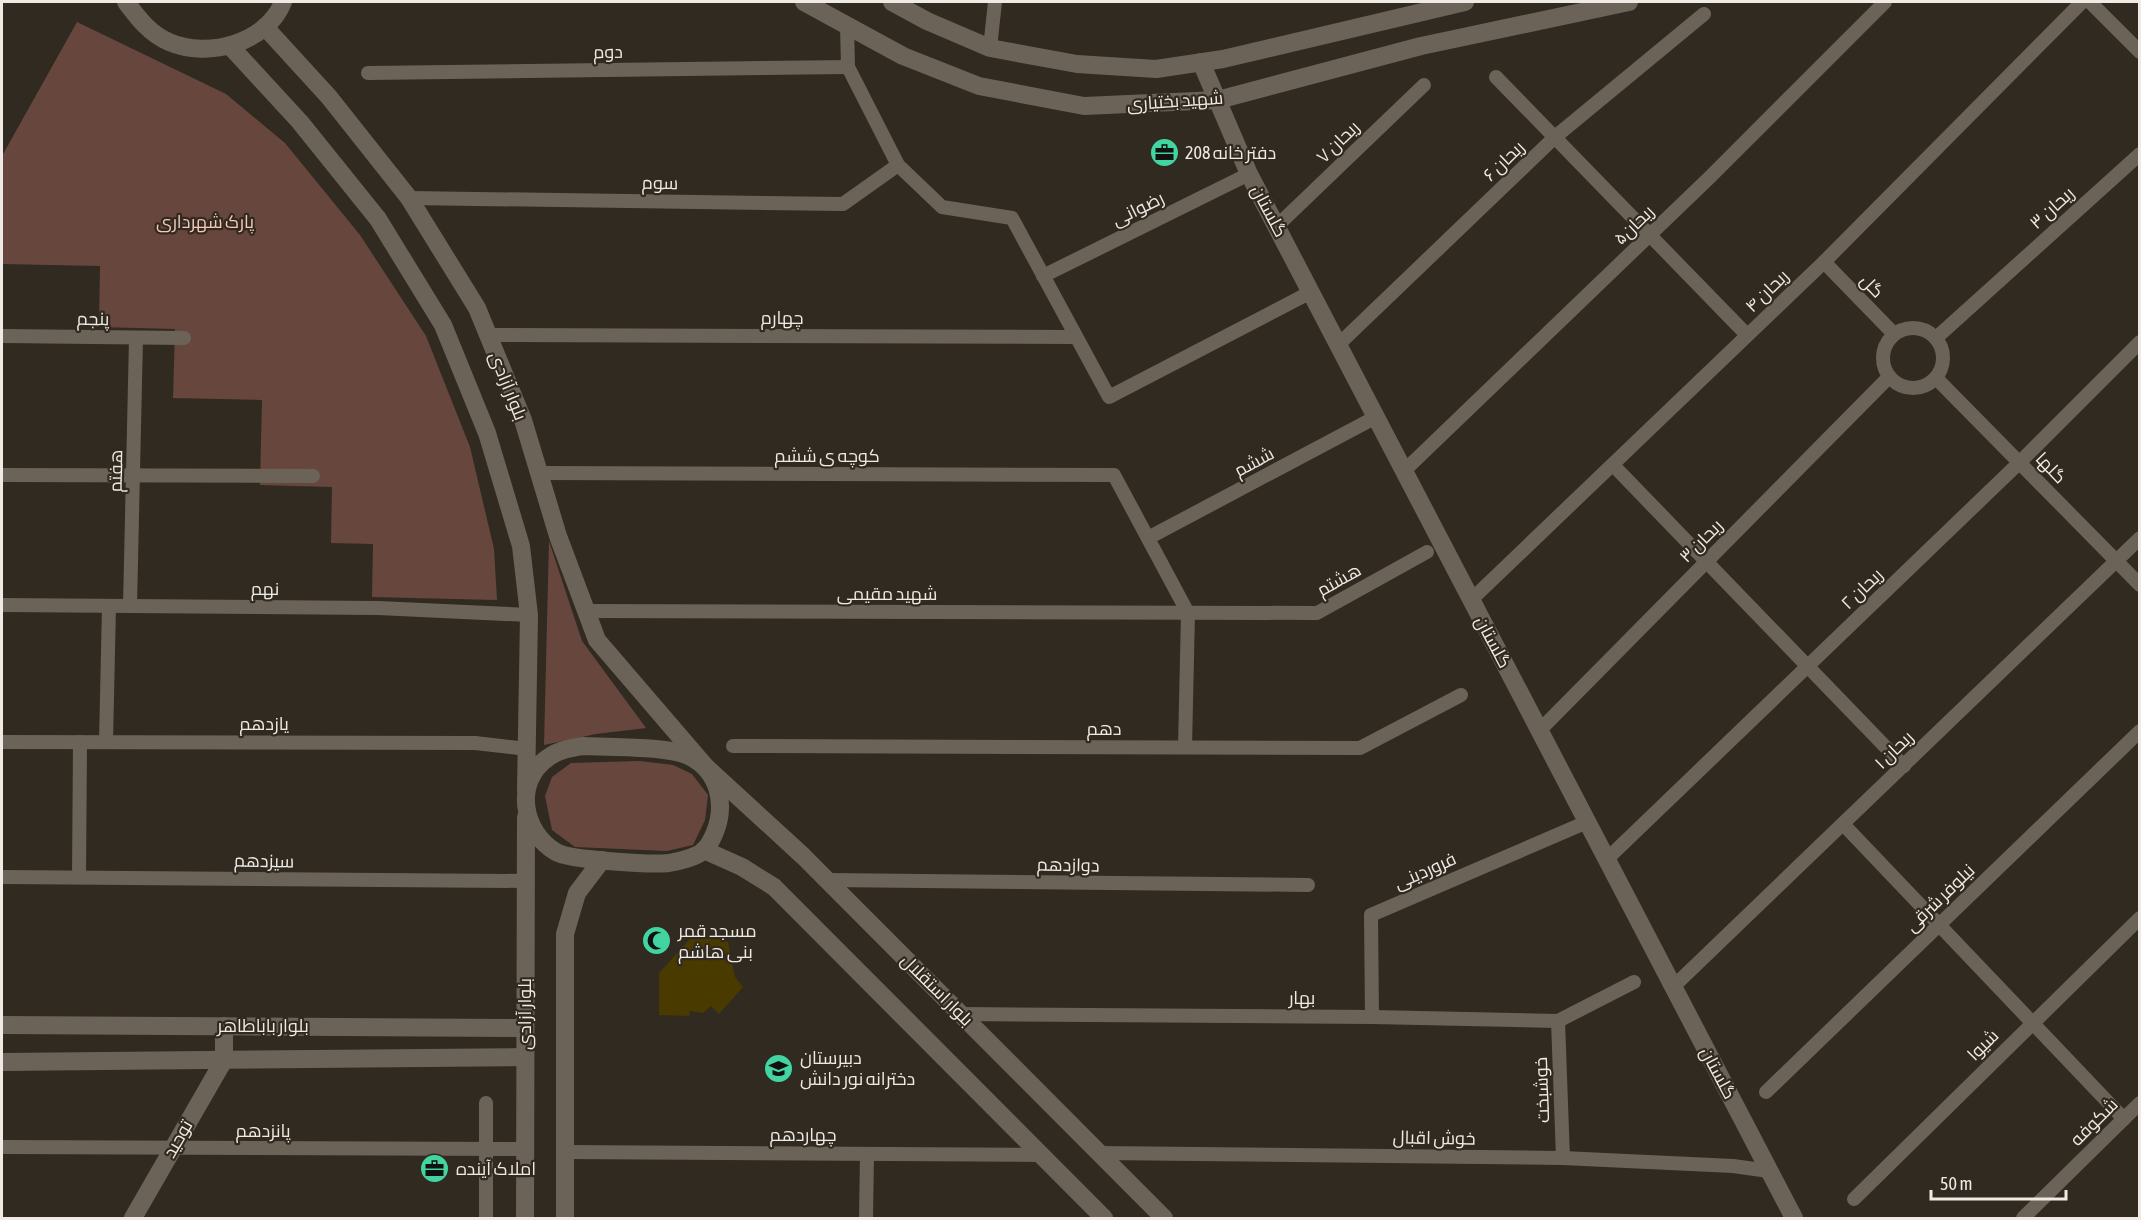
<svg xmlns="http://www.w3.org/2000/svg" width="2141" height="1220" font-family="'Asap Condensed',Cairo,sans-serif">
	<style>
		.green { fill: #67473d }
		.building { fill: #493a00 }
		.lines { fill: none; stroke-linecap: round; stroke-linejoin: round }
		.street { stroke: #6b6358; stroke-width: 14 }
		.secondary { stroke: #6b6358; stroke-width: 18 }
		.labels { text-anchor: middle; stroke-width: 4.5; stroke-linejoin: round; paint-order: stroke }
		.street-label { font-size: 18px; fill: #efeae4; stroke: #312a20 }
		.poi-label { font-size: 18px; fill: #efeae4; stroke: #312a20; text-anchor: start }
		.park-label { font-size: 18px; fill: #fbc8b8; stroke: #312a20 }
	</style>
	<rect width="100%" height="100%" fill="#312a20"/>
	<g class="green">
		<path d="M77,22L226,94L285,143L360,235L426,336L470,447L494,549L497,600L372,597L373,544L331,543L332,487L260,485L262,400L173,398L175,329L99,327L100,266L2,264V156Z"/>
		<path d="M549,541L582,641L646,728L596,734L544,745Z"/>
		<path d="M640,761L673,765L692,774L708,795L705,820L693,845L667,851L575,847L552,830L545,796L552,777L571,763Z"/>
	</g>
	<path class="building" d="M690,939H722L728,942L735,977L743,987L719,1014L711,1006L703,1013L690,1011L689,1016L659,1015V973Z"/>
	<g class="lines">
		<g class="street">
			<path d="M2090,2L2140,52"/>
			<path d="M847,25L848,67L898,165L942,207L1012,218L1109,397L1311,292"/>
			<path d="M990,48L995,2"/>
			<path d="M368,73L848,67"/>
			<path d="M1496,77L1747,335"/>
			<path d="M409,198L843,204L898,165"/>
			<path d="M1277,226L1424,85"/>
			<path d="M1824,262L1894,334"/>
			<path d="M1043,276L1249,174"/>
			<circle cx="1913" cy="358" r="30"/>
			<path d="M488,335L1076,337"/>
			<path d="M2,336L184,338"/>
			<path d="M1936,338L2140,154"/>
			<path d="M1338,345L1555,137L1704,14"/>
			<path d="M1936,378L2140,585"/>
			<path d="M1613,465L1904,766"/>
			<path d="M1404,471L1709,178L1885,2"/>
			<path d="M539,473L1114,475L1188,613L1185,747"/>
			<path d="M2,475L313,476"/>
			<path d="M1148,538L1376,417"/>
			<path d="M1471,600L1824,262L2082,2"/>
			<path d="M2,605L378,608L529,615"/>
			<path d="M130,606L136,338"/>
			<path d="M586,611L1317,613L1427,552"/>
			<path d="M1539,731L1889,377"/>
			<path d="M2,742L475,743L527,749"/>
			<path d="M106,742L109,606"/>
			<path d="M733,746L1360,748L1461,695"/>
			<path d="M1843,824L2124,1119"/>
			<path d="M1606,860L2020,462L2140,342"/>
			<path d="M2,877L525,881"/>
			<path d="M79,877L80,742"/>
			<path d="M828,880L1308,885"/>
			<path d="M1673,987L2140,538"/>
			<path d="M960,1014L1372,1017L1558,1021L1634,982"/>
			<path d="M1372,1017L1371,915L1587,822"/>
			<path d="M1558,1021L1563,1158"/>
			<path d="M1766,1092L2140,731"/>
			<path d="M2,1147L525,1149"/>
			<path d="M565,1152L1040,1155"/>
			<path d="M1099,1153L1563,1158L1733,1166L1769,1171"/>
			<path d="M1854,1199L2140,918"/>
			<path d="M486,1218V1103"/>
			<path d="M866,1218L867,1154"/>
			<path d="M2023,1218L2140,1103"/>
		</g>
		<g class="secondary">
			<path d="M126,2C138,18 150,34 169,42C208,59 267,43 283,2"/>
			<path d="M804,2L903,56L979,86L1084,106L1218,100L1421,46L1629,2"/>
			<path d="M892,2L927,21L990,48L1077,64L1156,69L1223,59L1465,2"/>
			<path d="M265,27L329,97L409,198L477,308L523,420L558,536L597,640L706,767L803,856L1164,1218"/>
			<path d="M230,46L300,122L378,219L443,325L487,433L521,546L529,615L526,790"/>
			<path d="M1201,62L1249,174L1794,1218"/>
			<path d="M583,746C608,747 671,746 691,757C719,772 726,804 715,832C713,837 708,847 703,851C695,858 680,861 669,863C652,865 569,860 556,852C522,832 513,781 549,757C559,750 570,748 583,746Z"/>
			<path d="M704,850L742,867L774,887L1104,1218"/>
			<path d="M2,1025L525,1028"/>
			<path d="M2,1062L525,1057"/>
			<path d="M133,1218L224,1060V1026"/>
			<path d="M525,1218L526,817"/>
			<path d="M565,1218V934L577,893L602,860"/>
		</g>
	</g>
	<defs>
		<symbol id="office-disc" viewBox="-11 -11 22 22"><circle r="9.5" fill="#42d4a1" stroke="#312a20"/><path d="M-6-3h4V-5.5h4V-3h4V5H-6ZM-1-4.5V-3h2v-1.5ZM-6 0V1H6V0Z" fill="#111"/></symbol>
		<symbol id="mosque-disc" viewBox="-11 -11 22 22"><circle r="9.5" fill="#42d4a1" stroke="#312a20"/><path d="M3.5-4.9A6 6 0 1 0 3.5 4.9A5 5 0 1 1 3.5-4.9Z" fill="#111"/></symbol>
		<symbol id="school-disc" viewBox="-11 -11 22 22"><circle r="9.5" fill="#42d4a1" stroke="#312a20"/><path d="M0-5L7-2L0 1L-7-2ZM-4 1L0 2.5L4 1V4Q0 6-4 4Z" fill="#111"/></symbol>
	</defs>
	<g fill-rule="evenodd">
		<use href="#office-disc" x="1148" y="136" width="33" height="33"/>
		<use href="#mosque-disc" x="640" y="924" width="33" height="33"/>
		<use href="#school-disc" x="762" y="1052" width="33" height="33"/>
		<use href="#office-disc" x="418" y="1152" width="33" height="33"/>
	</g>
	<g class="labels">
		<g class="street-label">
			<text transform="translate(608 52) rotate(-1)" y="6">دوم</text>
			<text transform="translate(1175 101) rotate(-4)" y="6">شهید بختیاری</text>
			<text transform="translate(1338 142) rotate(-44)" y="6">ریحان ۷</text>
			<text transform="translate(1504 161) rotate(-44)" y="6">ریحان ۶</text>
			<text transform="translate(660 183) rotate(1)" y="6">سوم</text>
			<text transform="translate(2052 208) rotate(-42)" y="6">ریحان ۳</text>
			<text transform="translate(1138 209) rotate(-26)" y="6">رضوانی</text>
			<text transform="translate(1269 211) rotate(62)" y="6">گلستان</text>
			<text transform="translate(1634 225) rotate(-44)" y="6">ریحان۵</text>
			<text transform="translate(1872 286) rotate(46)" y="6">گل</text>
			<text transform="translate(1767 291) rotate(-44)" y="6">ریحان ۴</text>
			<text x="782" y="324">چهارم</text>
			<text transform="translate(93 319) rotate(1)" y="6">پنجم</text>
			<text transform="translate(508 386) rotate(68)" y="6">بلوار آزادی</text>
			<text x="827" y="462">کوچه ی ششم</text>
			<text transform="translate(1254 462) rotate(-28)" y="6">ششم</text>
			<text transform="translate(2051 468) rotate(46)" y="6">گلها</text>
			<text transform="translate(116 471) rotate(-89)" y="6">هفتم</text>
			<text transform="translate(1701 541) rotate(-45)" y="6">ریحان ۳</text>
			<text transform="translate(1339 580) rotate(-29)" y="6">هشتم</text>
			<text x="265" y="595">نهم</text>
			<text transform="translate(1862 589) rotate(-44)" y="6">ریحان ۲</text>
			<text x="887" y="600">شهید مقیمی</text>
			<text transform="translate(1493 642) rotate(62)" y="6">گلستان</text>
			<text x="264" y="730">یازدهم</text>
			<text x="1104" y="735">دهم</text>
			<text transform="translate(1894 750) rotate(-44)" y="6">ریحان ۱</text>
			<text transform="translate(264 861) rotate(1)" y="6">سیزدهم</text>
			<text transform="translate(1068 865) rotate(1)" y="6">دوازدهم</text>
			<text transform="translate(1425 871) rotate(-24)" y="6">فروردینی</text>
			<text transform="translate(1940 898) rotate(-44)" y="6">نیلوفر شرقی</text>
			<text transform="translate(937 990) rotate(45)" y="6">بلوار استقلال</text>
			<text x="1302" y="1004">بهار</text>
			<text transform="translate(525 1014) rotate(-90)" y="6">بلوار آزادی</text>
			<text x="263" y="1032">بلوار باباطاهر</text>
			<text transform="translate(1983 1045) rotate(-45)" y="6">شیوا</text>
			<text transform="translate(1718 1073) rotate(62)" y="6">گلستان</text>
			<text transform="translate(1542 1090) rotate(-92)" y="6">خوشبخت</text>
			<text transform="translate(2094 1122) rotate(-45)" y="6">شکوفه</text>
			<text x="263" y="1137">پانزدهم</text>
			<text x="803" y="1141">چهاردهم</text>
			<text transform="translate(1434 1138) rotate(1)" y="6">خوش اقبال</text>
			<text transform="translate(178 1139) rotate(-60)" y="6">توحید</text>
		</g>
		<g class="poi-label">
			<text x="1185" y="159">دفتر خانه 208</text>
			<text x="678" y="937">مسجد قمر<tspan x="678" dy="21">بنی هاشم</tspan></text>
			<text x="800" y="1064">دبیرستان<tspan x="800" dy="21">دخترانه نور دانش</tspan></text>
			<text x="456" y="1175">املاک آینده</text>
		</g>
		<g class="park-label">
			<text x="205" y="228">پارک شهرداری</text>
		</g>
	</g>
	<rect width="2141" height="1220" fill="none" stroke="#efeae4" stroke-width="6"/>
	<path d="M1931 1190v9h135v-9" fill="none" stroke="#efeae4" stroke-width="3"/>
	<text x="1940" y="1190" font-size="18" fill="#efeae4" stroke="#312a20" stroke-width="4.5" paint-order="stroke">50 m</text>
</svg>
